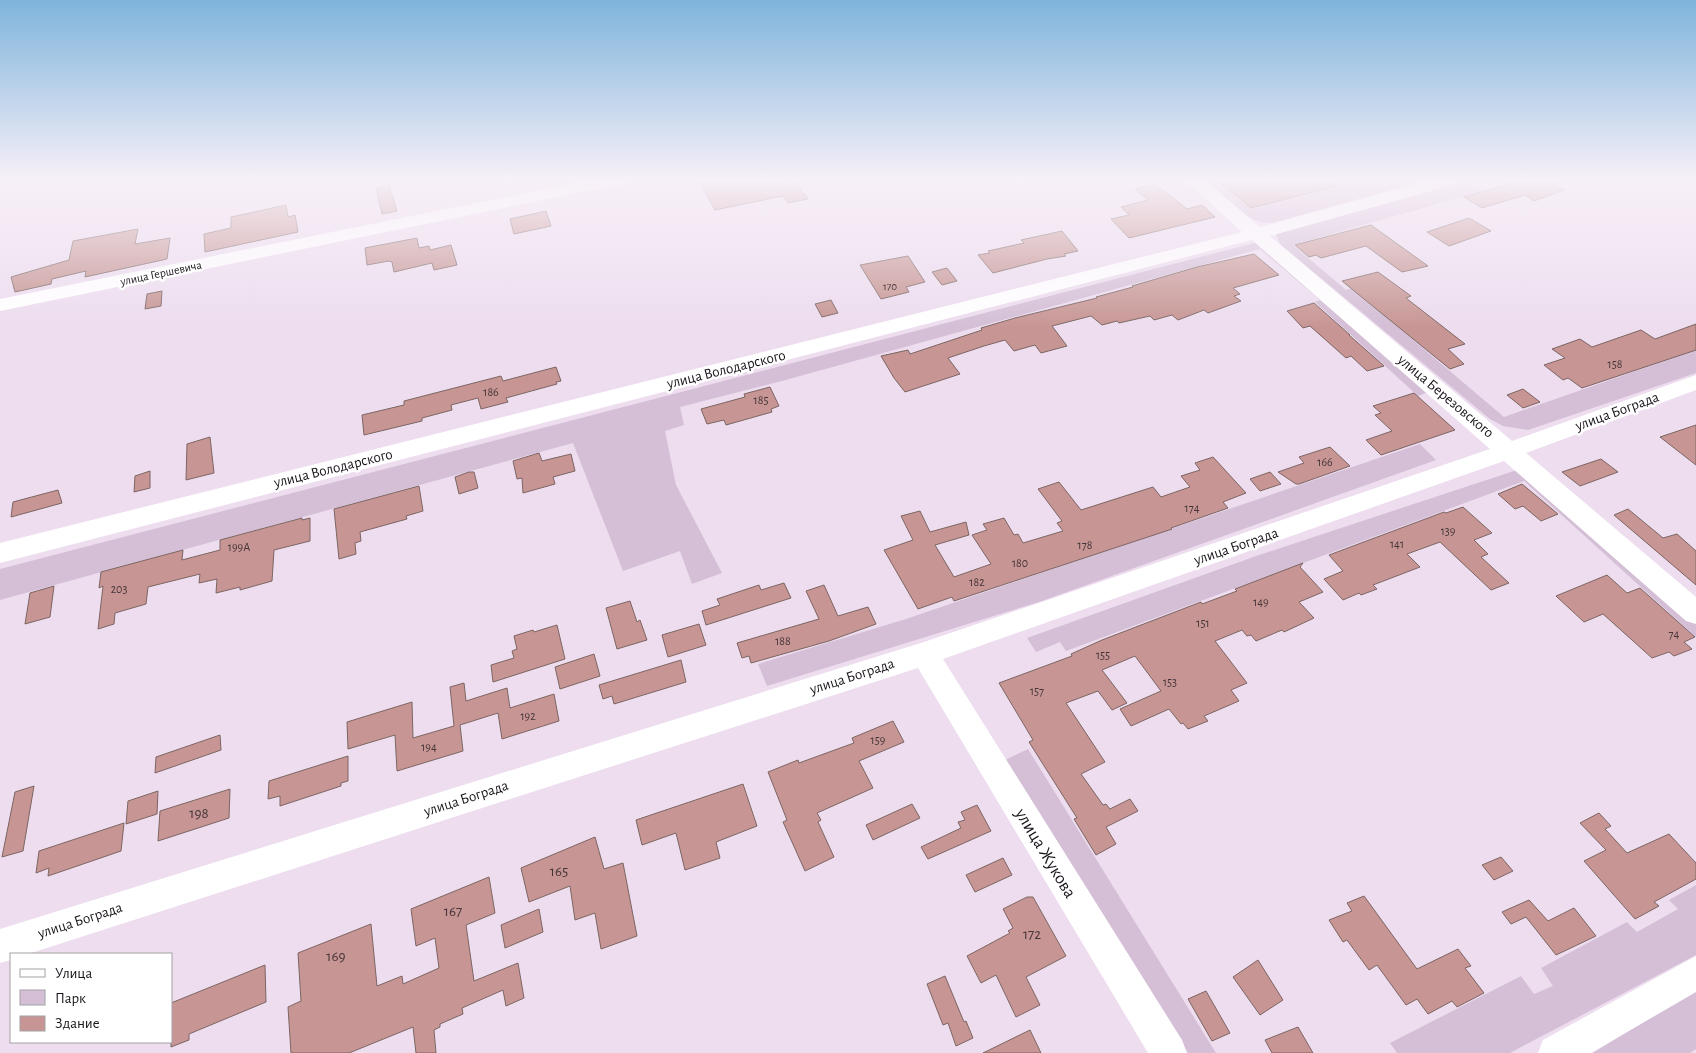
<svg xmlns="http://www.w3.org/2000/svg" width="1696" height="1053" font-family="'Alegreya Sans',sans-serif">
	<style>
		.green { fill: #d4bfd6 }
		.building { fill: #c79694; stroke: #7c6563 }
		.lines { fill: none; stroke-linecap: round; stroke-linejoin: round }
		.minor { fill: #fff; fill-rule: evenodd }
		.labels { text-anchor: middle; stroke-width: 5; stroke-linejoin: round; paint-order: stroke }
		.far-number-label { font-size: 11px; fill: #453539 }
		.far-street-label { font-size: 12px; fill: #1a151b; stroke: #fff }
		.number-label { font-size: 12px; fill: #453539 }
		.street-label { font-size: 15px; fill: #1a151b; stroke: #fff }
		.near-number-label { font-size: 15px; fill: #453539 }
		.near-street-label { font-size: 18px; fill: #1a151b; stroke: #fff }
	</style>
	<rect width="100%" height="100%" fill="#edddef"/>
	<g class="green">
		<path d="M1204,180H1216L1251,209L1361,180H1426L1276,222C1249,228 1223,196 1204,180Z"/>
		<path d="M1460,180H1465L1483,191L1293,245L1346,290L1352,288L1504,417L1696,350V373L1528,430L1503,426L1490,419L1280,244L1276,234L1282,231Z"/>
		<path d="M1254,243H1260L1428,392L1418,396L1315,302L1320,300L1260,249L782,381L680,407L684,425L665,431L676,485L722,573L692,584L680,551L623,571L573,443L0,600V569Z"/>
		<path d="M1420,444L1436,460L1039,602L767,686L758,664L906,619Z"/>
		<path d="M1523,468L1696,621V637L1524,481L1066,651L1060,642L1036,652L1027,638L1259,555Z"/>
		<path d="M1028,749L1216,1053H1188L1001,762Z"/>
		<path d="M1696,885V955L1510,1053H1397L1390,1043L1521,976L1534,994L1553,986L1541,968L1627,922L1637,932L1678,909L1669,900Z"/>
		<path d="M1696,989V1049L1690,1053H1593Z"/>
	</g>
	<g class="building">
		<path d="M698,180H778L783,187L796,183L808,199L788,203L783,196L715,210Z"/>
		<path d="M1217,180H1337V186L1251,208Z"/>
		<path d="M1523,180H1547L1564,190L1534,201L1525,195L1482,208L1464,197Z"/>
		<path d="M1155,184L1187,209L1202,205L1215,217L1129,238L1111,219L1129,215L1121,207L1148,200L1135,189Z"/>
		<path d="M389,185L397,211L382,214L376,188Z"/>
		<path d="M286,205L288,217L295,215L298,232L205,252L204,234L231,228V217Z"/>
		<path d="M546,211L551,226L514,234L510,219Z"/>
		<path d="M1469,218L1491,231L1449,246L1427,232Z"/>
		<path d="M1371,225L1428,266L1402,272L1366,246L1321,258L1316,255L1309,257L1295,245Z"/>
		<path d="M138,229L135,244L170,238L167,259L85,277L86,271L52,279L51,284L15,292L11,277L69,260L73,241Z"/>
		<path d="M1062,231L1078,251L1064,254L1066,256L1047,259L993,273L978,255L990,253L988,251L1024,243L1021,240Z"/>
		<path d="M417,238L419,248L429,246L430,250L451,245L457,265L434,270L432,263L394,272L392,262L389,261L367,265L365,248Z"/>
		<path d="M1254,254L1279,275L1233,288L1240,294L1234,296L1241,301L1208,313L1204,310L1178,320L1172,315L1154,320L1150,316L1119,323L1117,321L1102,325L1091,316L1052,326L1067,346L1041,353L1035,345L1014,351L1005,340L984,346L948,358L960,374L905,392L894,378L881,356L908,350L910,354L982,330L981,328L1015,318L1097,298L1096,297L1133,287L1132,286L1197,267Z"/>
		<path d="M908,256L925,282L906,287L909,292L881,299L860,265Z"/>
		<path d="M947,268L957,281L942,285L932,272Z"/>
		<path d="M1378,272L1411,296L1406,298L1465,344L1448,349L1464,364L1450,369L1342,281Z"/>
		<path d="M162,291L161,306L145,309L147,294Z"/>
		<path d="M831,300L838,313L822,317L815,304Z"/>
		<path d="M1314,303L1350,335H1349L1384,366L1367,371L1351,356L1346,358L1310,326L1303,328L1287,311Z"/>
		<path d="M1696,324V350L1582,388L1568,378L1563,380L1544,365L1565,358L1552,349L1580,339L1592,347L1641,330L1655,339Z"/>
		<path d="M556,367L561,381L556,382L557,384L506,398L508,402L481,409L478,398L451,405L452,410L422,418V421L364,435L362,415L404,405V401L501,376L503,381Z"/>
		<path d="M770,387L779,406L771,409L772,412L726,425L724,420L707,424L701,409L745,397L744,394Z"/>
		<path d="M1523,389L1540,402L1523,408L1507,395Z"/>
		<path d="M1414,393L1455,430L1381,455L1366,440L1392,431L1375,415L1381,413L1373,406Z"/>
		<path d="M1696,425V465L1660,437Z"/>
		<path d="M210,437L214,473L186,480L187,444Z"/>
		<path d="M1330,447L1350,466L1299,484H1296L1278,472L1304,463L1299,457Z"/>
		<path d="M539,453L542,461L571,454L575,471L553,477L555,484L523,493L522,478L517,479L513,461Z"/>
		<path d="M1213,457L1246,493L1223,502L1228,508L1171,528L1172,529L954,601L952,597L918,609L884,550L913,540L901,516L920,511L930,532L966,522L969,535L935,545L954,577L991,564L972,535L987,530L983,524L1004,518L1014,535L1018,534L1023,543L1063,531L1057,523L1062,521L1038,489L1059,482L1081,510L1153,487L1161,497L1190,487L1181,476L1200,470L1195,463Z"/>
		<path d="M1601,459L1618,472L1580,486L1562,472Z"/>
		<path d="M150,471V488L134,492L135,476Z"/>
		<path d="M469,472H474L478,488L459,494L455,477Z"/>
		<path d="M1270,472L1281,484L1260,491L1250,479Z"/>
		<path d="M1522,484L1558,514L1541,521L1523,506L1515,509L1498,494Z"/>
		<path d="M419,486L423,511L406,516L407,519L360,532L361,541L355,543L356,554L339,559L334,509Z"/>
		<path d="M58,490L62,503L11,517L13,502Z"/>
		<path d="M1463,507L1492,533L1474,540L1488,554L1481,557L1509,583L1491,590L1440,542L1407,554L1420,567L1373,585L1377,589L1361,595L1359,593L1343,600L1324,579L1343,571L1329,555L1444,512L1446,513Z"/>
		<path d="M1628,509L1663,538L1677,534L1696,551V585L1614,515Z"/>
		<path d="M302,518V520L310,518V541L274,550L272,581L240,590V587L216,593L217,579L199,583L200,574L148,587L146,604L115,613L114,624L98,629L103,586L99,588L101,572L183,550L182,560L220,550V540Z"/>
		<path d="M1303,563L1300,567L1323,592L1299,602L1314,618L1284,632L1282,630L1256,641L1251,635L1247,636L1242,630L1215,641L1247,683L1231,690L1239,701L1204,716L1208,721L1188,729L1183,723L1181,724L1169,709L1131,726L1120,709L1161,691L1135,656L1102,670L1127,703L1112,710L1098,691L1066,703L1105,762L1081,774L1103,805L1106,804L1110,809L1130,799L1138,811L1106,827L1116,844L1096,855L1074,819L1077,818L1029,742L1033,740L999,683L1072,656L1071,654L1102,640L1201,602L1202,604L1237,591L1235,589Z"/>
		<path d="M1607,575L1627,593L1640,588L1695,637L1684,642L1692,649L1674,656L1669,652L1652,658L1603,614L1584,622L1556,596Z"/>
		<path d="M784,583L791,598L706,625L702,611L720,605L717,599L759,585L761,590Z"/>
		<path d="M824,585L838,616L868,607L876,624L829,641L751,663L749,656L742,658L737,643L819,619L806,591Z"/>
		<path d="M54,586L50,617L25,624L30,593Z"/>
		<path d="M630,601L637,622L640,620L647,640L617,649L606,608Z"/>
		<path d="M699,624L706,645L668,657L662,635Z"/>
		<path d="M557,625L565,659L493,682L491,665L514,658L512,651L517,649L514,636L533,630L534,632Z"/>
		<path d="M594,654L600,676L560,689L555,667Z"/>
		<path d="M681,660L686,682L614,704L612,696L603,699L599,685Z"/>
		<path d="M464,683L466,701L507,688L510,708L554,694L559,721L502,739L498,713L460,725L463,751L397,771L395,735L348,749L347,722L412,702L413,738L454,726L450,687Z"/>
		<path d="M893,721L904,742L859,761L873,788L817,813L821,820L818,822L834,857L805,871L783,822L787,820L768,772L798,760L799,763L854,743L852,738Z"/>
		<path d="M220,735L221,750L155,773L156,757Z"/>
		<path d="M348,756V781L341,783V786L280,806V796L268,799L269,781Z"/>
		<path d="M743,784L757,826L716,842L720,858L685,870L676,833L642,845L636,820Z"/>
		<path d="M34,786L23,851L2,857L15,792Z"/>
		<path d="M230,789L229,818L158,841L160,811Z"/>
		<path d="M158,791L157,814L126,824L128,801Z"/>
		<path d="M912,804L920,818L873,840L866,825Z"/>
		<path d="M977,805L991,831L928,859L921,847L961,828L958,822L965,820L961,812Z"/>
		<path d="M1599,813L1611,826L1605,829L1627,853L1669,834L1696,863V879L1654,902L1659,906L1635,919L1584,861L1606,850L1580,823Z"/>
		<path d="M124,823L121,851L48,876L49,868L36,873L39,851Z"/>
		<path d="M595,837L604,869L623,863L637,936L601,949L595,913L575,920L570,886L529,902L521,868Z"/>
		<path d="M1501,857L1513,871L1494,880L1482,865Z"/>
		<path d="M1003,858L1012,875L975,892L966,875Z"/>
		<path d="M489,877L495,913L466,925L474,981L518,963L524,998L506,1006L503,990L462,1008L463,1014L440,1024V1027L434,1030L436,1053H416L413,1027L349,1053H291L288,1007L301,1001L298,953L371,924L377,986L402,976L403,984L439,968L435,938L416,946L411,909Z"/>
		<path d="M1364,896L1417,969L1458,949L1471,966L1465,968L1484,993L1457,1007L1452,1001L1428,1014L1417,999L1406,1005L1377,965L1369,970L1347,940L1343,942L1329,920L1352,911L1347,903Z"/>
		<path d="M1027,897H1033L1066,956L1026,977L1040,1005L1016,1017L996,975L981,983L967,956L1010,933L1008,931L1013,928L1003,909Z"/>
		<path d="M1529,900L1548,921L1574,908L1596,936L1556,955L1526,917L1511,924L1502,912Z"/>
		<path d="M539,909L543,932L505,948L501,925Z"/>
		<path d="M1258,960L1283,1000L1260,1015L1233,977Z"/>
		<path d="M265,965L266,1002L189,1034V1040L171,1047V1003Z"/>
		<path d="M945,976L964,1022L966,1021L973,1038L956,1046L948,1023L943,1025L927,984Z"/>
		<path d="M1206,991L1230,1033L1212,1041L1188,999Z"/>
		<path d="M1298,1027L1313,1053H1272L1265,1040Z"/>
		<path d="M1030,1030L1041,1053H983Z"/>
	</g>
	<g class="lines">
		<g class="minor">
			<path d="M590,180H625L622,184L616,185L0,311V299Z"/>
			<path d="M1185,180H1205L1260,227L1430,180H1459L1456,184L1270,236L1512,441L1696,375V390L1526,453L1696,597V624L1686,621L1504,461L943,659L1182,1040L1187,1053H1148L918,668L28,954H11V960L0,963V929L924,642L1490,449L1252,240L0,563V543L1242,232Z"/>
			<path d="M1696,956V992L1591,1053H1538L1543,1040Z"/>
		</g>
	</g>
	<linearGradient id="sky" x2="0" y2="1"><stop stop-color="#7fb4db"/><stop offset="0.55" stop-color="#f7f0f8"/><stop offset="1" stop-color="#f7f0f8" stop-opacity="0"/></linearGradient>
	<rect width="1696" height="327" fill="url(#sky)"/>
	<g class="labels">
		<g class="far-number-label">
			<text x="890" y="290">170</text>
		</g>
		<g class="far-street-label">
			<text transform="translate(161 273) rotate(-12)" y="4">улица Гершевича</text>
		</g>
		<g class="number-label">
			<text x="1615" y="368">158</text>
			<text x="491" y="396">186</text>
			<text x="761" y="404">185</text>
			<text x="1325" y="466">166</text>
			<text x="1192" y="512">174</text>
			<text x="1448" y="535">139</text>
			<text x="1397" y="548">141</text>
			<text x="1085" y="549">178</text>
			<text x="239" y="551">199А</text>
			<text x="1020" y="567">180</text>
			<text x="977" y="586">182</text>
			<text x="119" y="593">203</text>
			<text x="1261" y="606">149</text>
			<text x="1203" y="627">151</text>
			<text x="1674" y="638">74</text>
			<text x="783" y="645">188</text>
			<text x="1103" y="659">155</text>
			<text x="1170" y="686">153</text>
			<text x="1037" y="695">157</text>
			<text x="528" y="720">192</text>
			<text x="878" y="744">159</text>
			<text x="429" y="751">194</text>
		</g>
		<g class="street-label">
			<text transform="translate(726 369) rotate(-14)" y="5">улица Володарского</text>
			<text transform="translate(1446 396) rotate(40)" y="5">улица Березовского</text>
			<text transform="translate(1617 411) rotate(-20)" y="5">улица Бограда</text>
			<text transform="translate(333 468) rotate(-14)" y="5">улица Володарского</text>
			<text transform="translate(1236 546) rotate(-19)" y="5">улица Бограда</text>
			<text transform="translate(852 676) rotate(-18)" y="5">улица Бограда</text>
			<text transform="translate(466 798) rotate(-18)" y="5">улица Бограда</text>
			<text transform="translate(80 920) rotate(-18)" y="5">улица Бограда</text>
		</g>
		<g class="near-number-label">
			<text x="199" y="818">198</text>
			<text x="559" y="876">165</text>
			<text x="453" y="916">167</text>
			<text x="1032" y="939">172</text>
			<text x="336" y="961">169</text>
		</g>
		<g class="near-street-label">
			<text transform="translate(1046 853) rotate(59)" y="6">улица Жукова</text>
		</g>
	</g>
	<rect x="10" y="953" width="162" height="90" fill="#ffffff" stroke="#a3a1a4"/>
	<rect x="20" y="969" width="25" height="8" fill="#ffffff" stroke="#a3a1a4"/>
	<text x="55" y="978" font-size="15" fill="#1a151b">Улица</text>
	<rect x="20" y="990" width="25" height="15" fill="#d4bfd6" stroke="#a3a1a4"/>
	<text x="55" y="1003" font-size="15" fill="#1a151b">Парк</text>
	<rect x="20" y="1016" width="25" height="15" fill="#c79694" stroke="#a3a1a4"/>
	<text x="55" y="1028" font-size="15" fill="#1a151b">Здание</text>
</svg>
